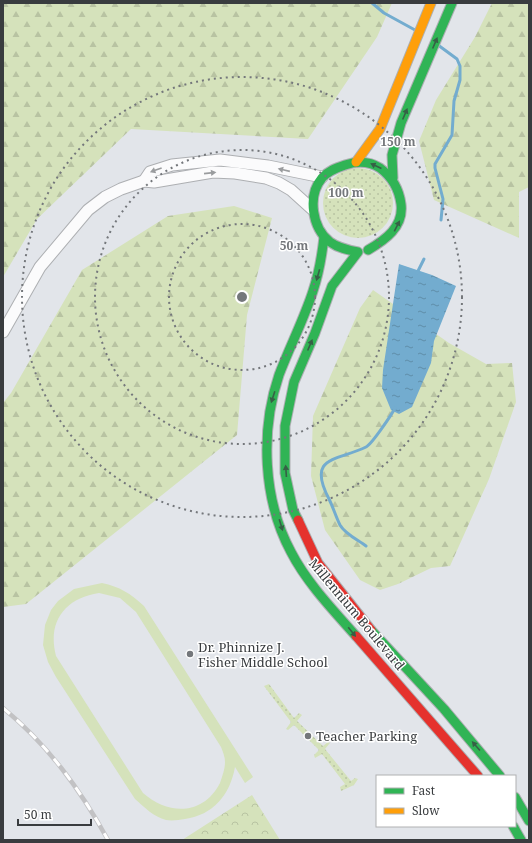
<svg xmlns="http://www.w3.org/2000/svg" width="532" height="843" font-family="'Noto Serif',serif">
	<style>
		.grass { fill: #d5e2bb; fill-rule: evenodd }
		.forest { fill: url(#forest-firs) }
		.park { fill: url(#park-crowns) }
		.garden { fill: url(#garden-dots) }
		.water { fill: url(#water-ripples) }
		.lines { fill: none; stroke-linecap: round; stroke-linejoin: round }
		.stream { stroke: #73accf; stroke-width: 3 }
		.street-casing { stroke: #adafb2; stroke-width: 13 }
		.fast-casing { stroke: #adafb2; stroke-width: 11 }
		.slow-casing { stroke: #adafb2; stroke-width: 11 }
		.jam-casing { stroke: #adafb2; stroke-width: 11 }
		.street { stroke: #fbfbfc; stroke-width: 11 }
		.fast { stroke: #30b455; stroke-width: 9 }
		.slow { stroke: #ff9f0a; stroke-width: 9 }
		.jam { stroke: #e5322d; stroke-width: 9 }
		.rail-casing { stroke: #c2c2c4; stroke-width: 4.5 }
		.rail { stroke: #fff; stroke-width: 3; stroke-dasharray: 9; stroke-linecap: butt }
		.oneway { fill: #366046 }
		.oneway2 { fill: #9a9c9e }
		.ring { fill: none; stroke: #74777b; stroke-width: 2; stroke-dasharray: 2 4 }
		.poi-dot { fill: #74777b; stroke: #fff; stroke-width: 1.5 }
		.labels { text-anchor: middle; stroke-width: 3; stroke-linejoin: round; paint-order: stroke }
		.street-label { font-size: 13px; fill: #393c3f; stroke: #fff }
		.poi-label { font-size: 13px; fill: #393c3f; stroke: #fff; text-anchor: start }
		.centre { fill: #74777b; stroke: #fff; stroke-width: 2 }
		.ring-label { font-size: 12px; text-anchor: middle; font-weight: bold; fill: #74777b; stroke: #fff; stroke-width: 3; stroke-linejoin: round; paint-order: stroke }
	</style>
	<defs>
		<pattern id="forest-firs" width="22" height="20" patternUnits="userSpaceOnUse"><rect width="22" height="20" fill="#d5e2bb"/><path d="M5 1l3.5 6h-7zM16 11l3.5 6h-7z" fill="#b8c3a2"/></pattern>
		<pattern id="park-crowns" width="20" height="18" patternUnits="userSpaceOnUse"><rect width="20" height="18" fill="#d5e2bb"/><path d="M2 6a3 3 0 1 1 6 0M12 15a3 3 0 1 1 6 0" fill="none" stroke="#b8c3a2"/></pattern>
		<pattern id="garden-dots" width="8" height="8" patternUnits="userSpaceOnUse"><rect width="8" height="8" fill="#d5e2bb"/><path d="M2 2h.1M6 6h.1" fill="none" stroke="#b8c3a2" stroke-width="1.8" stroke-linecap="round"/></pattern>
		<pattern id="water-ripples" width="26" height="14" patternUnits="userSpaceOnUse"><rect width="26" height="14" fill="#73accf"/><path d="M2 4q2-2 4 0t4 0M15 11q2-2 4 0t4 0" fill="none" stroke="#5f8da9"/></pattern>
	</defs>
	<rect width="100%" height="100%" fill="#e2e5ea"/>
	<path class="grass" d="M102,583C120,587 130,593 144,606L253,777L245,783L235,767C230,795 213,815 185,819C179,820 172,821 166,820C154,817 144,807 135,799L56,677L48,662L43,645L45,625L51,610L58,601L74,589ZM99,593L120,598L136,612L221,747C223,752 225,757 225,762C225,769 222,777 220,783C203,816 168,815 143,793L56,656C47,622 65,598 99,593Z"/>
	<g class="forest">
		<path d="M3,3H392L377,37L308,139L131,129L37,219L3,277Z"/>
		<path d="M492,3H529V187L519,192V238L434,200L419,141L436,100L475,37Z"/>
		<path d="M234,206L272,218L247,315L237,435L26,604L3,607V403L11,393L82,270L168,216Z"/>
		<path d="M373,290L449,343L486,364L512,363L516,402L489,479L450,566L431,568L398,584L380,590L360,580L325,530L311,476L313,416L360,308Z"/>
	</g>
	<path class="park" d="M252,795L280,840H182Z"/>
	<g class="garden">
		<circle cx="358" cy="203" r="35"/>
		<path d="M269,684L294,718L299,713L302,715L297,721L323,746L328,742L330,743L325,749L351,781L355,778L358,779L354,785L341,791L340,787L345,784L322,754L315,758L314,755L319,750L294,725L288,730L286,729L291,722L264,686Z"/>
	</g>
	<path class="water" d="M399,264L432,275L456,286L434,341L431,363L412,407L399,414L391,410L382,388L383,370Z"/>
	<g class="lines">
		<g class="stream">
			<path d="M372,3L384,13L415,30"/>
			<path d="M438,45L457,59L460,66V80L454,101L452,135L435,164V168L443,199L441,220"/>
			<path d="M417,273L424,259"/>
			<path d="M366,546C358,540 345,534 340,525C336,517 333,507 329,499C306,455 338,461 366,447C372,444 392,414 395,408"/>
		</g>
		<defs>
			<g id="street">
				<path d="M144,181L150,172L172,165L220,160L268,166L322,177"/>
				<path d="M3,332L40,267L88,210L105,197L121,189L144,181L154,182L213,172L235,173L266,178L279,183L291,190L312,209"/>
			</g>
			<g id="fast">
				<path d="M393,178L392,155L401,123L452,3"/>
				<path d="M324,237C322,255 319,273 313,291C304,319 290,346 279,375C260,431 263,500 291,552C307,583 333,610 356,636"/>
				<path d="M298,520L293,510L285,473V426L294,382L315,333L332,286L358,252C348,250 338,248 330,242C312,228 307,196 322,178C328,171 336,168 345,165C357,161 369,161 380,168C392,177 399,189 401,204C404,227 385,240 368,250"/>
				<path d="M371,630L444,709L500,776"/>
				<path d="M515,797L529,821"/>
				<path d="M513,826L521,840"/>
			</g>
			<path id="slow" d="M356,162L380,129L431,3"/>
			<g id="jam">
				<path d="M298,520L318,563L371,630"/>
				<path d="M356,636L478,776"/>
			</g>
		</defs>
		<use href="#street" class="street-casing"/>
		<use href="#fast" class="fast-casing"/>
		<use href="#slow" class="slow-casing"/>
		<use href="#jam" class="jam-casing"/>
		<use href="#street" class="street"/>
		<use href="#fast" class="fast"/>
		<use href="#slow" class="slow"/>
		<use href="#jam" class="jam"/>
		<defs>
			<path id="rail" d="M3,708C48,745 80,789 108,840"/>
		</defs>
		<use href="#rail" class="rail-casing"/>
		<use href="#rail" class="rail"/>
	</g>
	<defs><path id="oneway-solid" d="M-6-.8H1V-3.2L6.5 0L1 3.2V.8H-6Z"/></defs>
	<g class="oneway">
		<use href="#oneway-solid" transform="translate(435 43) rotate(-67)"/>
		<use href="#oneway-solid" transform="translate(405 114) rotate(-67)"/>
		<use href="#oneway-solid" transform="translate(376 166) rotate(-155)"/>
		<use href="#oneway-solid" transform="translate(397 226) rotate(-63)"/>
		<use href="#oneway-solid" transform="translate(318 275) rotate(106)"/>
		<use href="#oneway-solid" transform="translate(310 345) rotate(-67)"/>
		<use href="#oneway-solid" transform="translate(273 397) rotate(108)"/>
		<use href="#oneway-solid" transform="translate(286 471) rotate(-94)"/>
		<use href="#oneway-solid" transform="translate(281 525) rotate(73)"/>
		<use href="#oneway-solid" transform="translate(352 632) rotate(51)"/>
		<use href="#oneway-solid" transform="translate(476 746) rotate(-131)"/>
	</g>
	<g class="oneway2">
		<use href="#oneway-solid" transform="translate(156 170) rotate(160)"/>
		<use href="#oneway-solid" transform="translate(284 170) rotate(-167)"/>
		<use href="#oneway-solid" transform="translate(210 173) rotate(-6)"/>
	</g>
	<g class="ring">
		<circle cx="242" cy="297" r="73"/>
		<circle cx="242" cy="297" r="147"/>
		<circle cx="242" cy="297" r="220"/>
	</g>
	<g class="poi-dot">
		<circle cx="190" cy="654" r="4"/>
		<circle cx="308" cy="736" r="4"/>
	</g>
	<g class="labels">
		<g class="street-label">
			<text transform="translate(357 614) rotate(50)" y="5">Millennium Boulevard</text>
		</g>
		<g class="poi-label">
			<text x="198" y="652">Dr. Phinnize J.<tspan x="198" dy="15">Fisher Middle School</tspan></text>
			<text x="316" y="741">Teacher Parking</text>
		</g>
	</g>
	<circle cx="242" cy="297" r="6" class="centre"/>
	<g class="ring-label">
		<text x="398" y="146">150 m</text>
		<text x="346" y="197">100 m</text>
		<text x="294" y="250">50 m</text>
	</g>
	<rect width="532" height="843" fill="none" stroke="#393c3f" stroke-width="8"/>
	<rect x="376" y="775" width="140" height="52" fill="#ffffff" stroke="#b0b1b2"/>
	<rect x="384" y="788" width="20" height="6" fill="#30b455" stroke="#b0b1b2"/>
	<text x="412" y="795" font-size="12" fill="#393c3f">Fast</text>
	<rect x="384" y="808" width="20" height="6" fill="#ff9f0a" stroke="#b0b1b2"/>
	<text x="412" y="815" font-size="12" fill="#393c3f">Slow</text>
	<path d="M18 819v6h73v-6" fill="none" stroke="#393c3f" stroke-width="2"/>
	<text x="24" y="819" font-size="12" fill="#393c3f" stroke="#ffffff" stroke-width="3" paint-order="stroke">50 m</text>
</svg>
